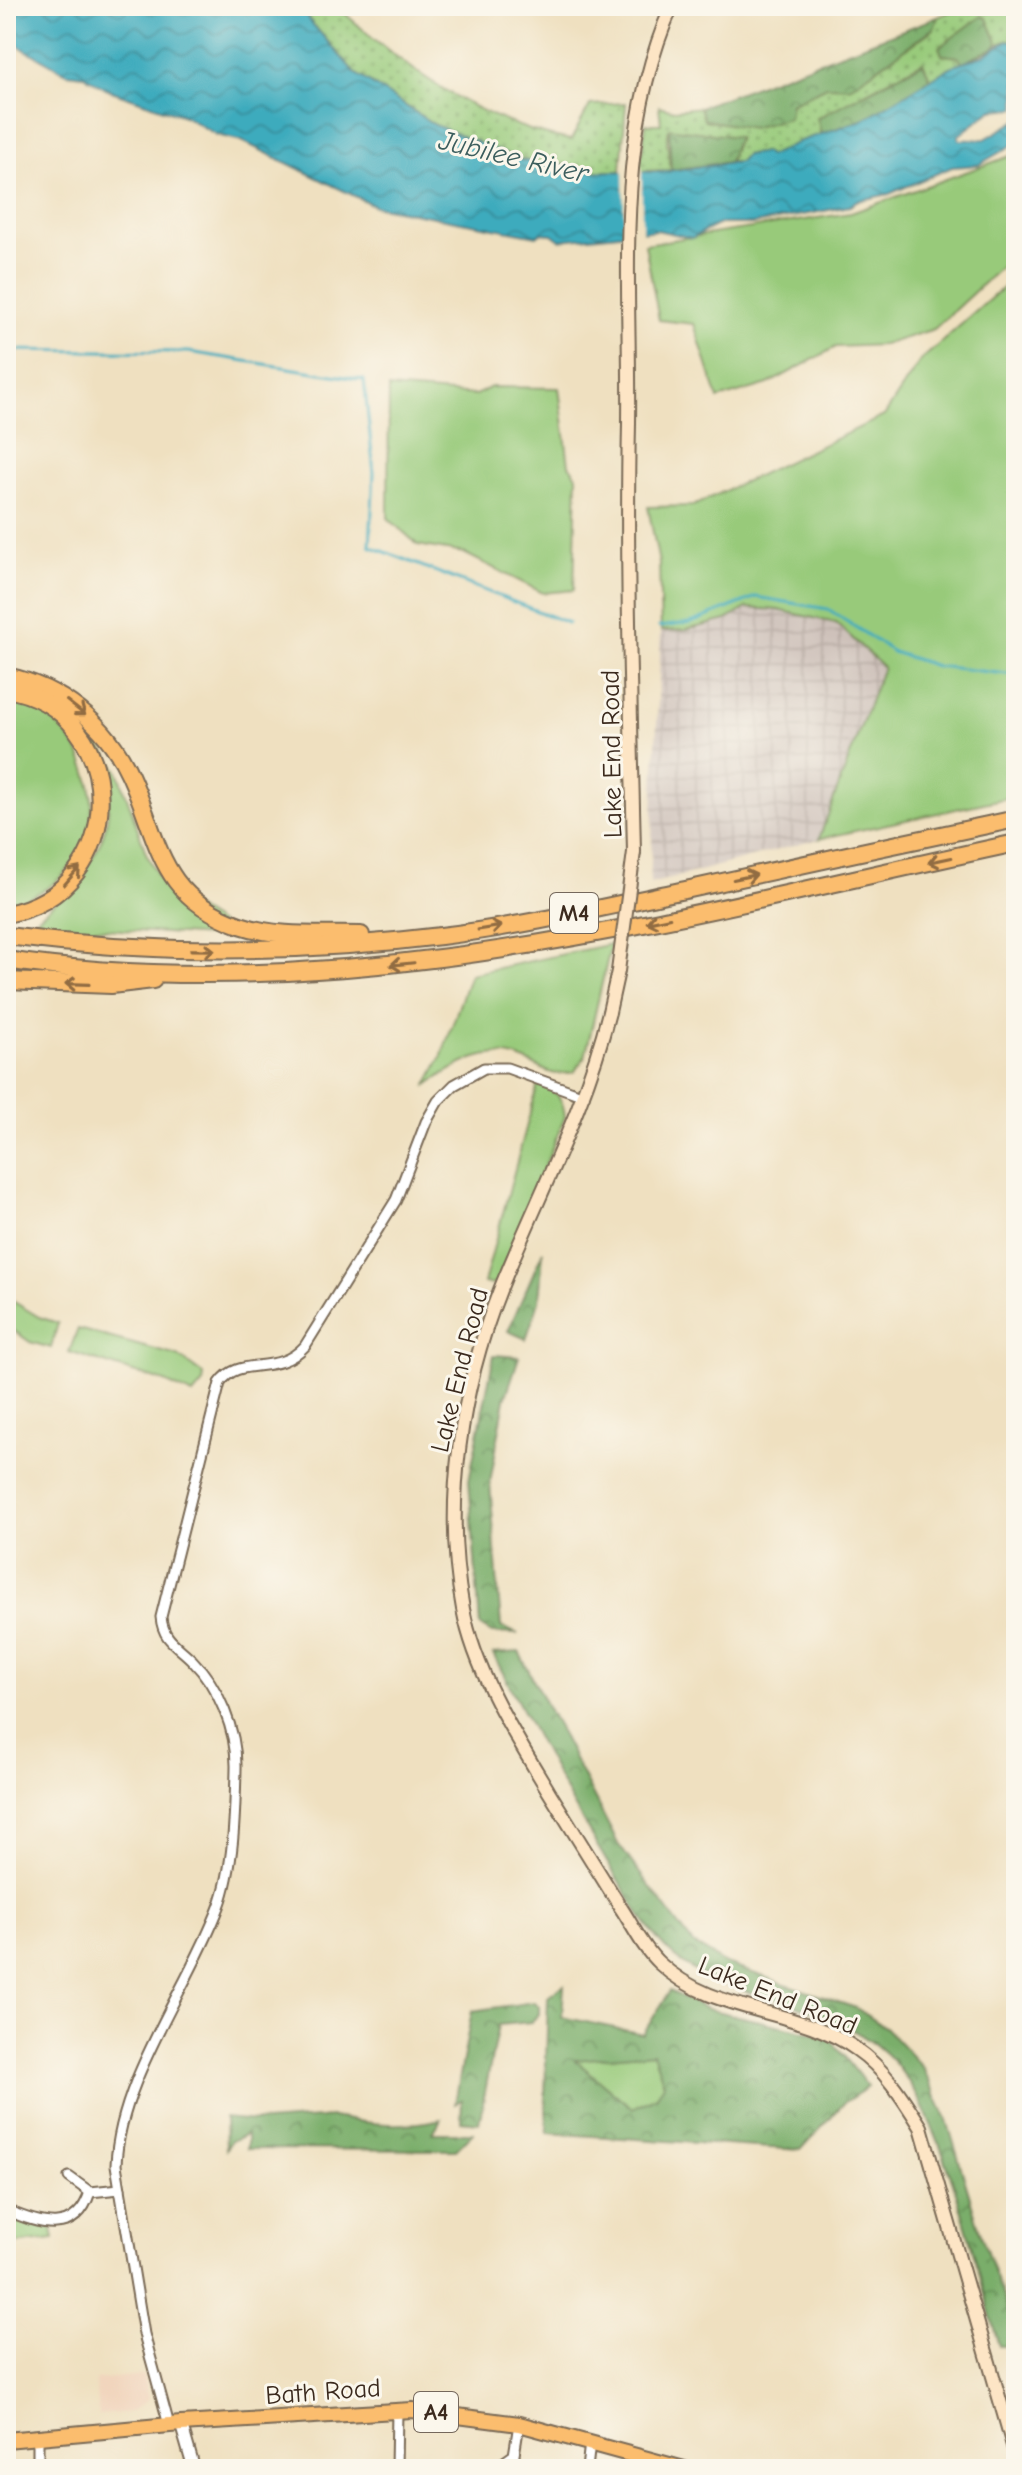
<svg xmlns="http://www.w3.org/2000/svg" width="1022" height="2475" font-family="'Comic Neue',sans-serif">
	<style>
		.built { fill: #f1d5bd }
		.industrial { fill: url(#industrial-grid) }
		.grass { fill: #98ca7a; stroke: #6a7a4c; stroke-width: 2 }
		.forest { fill: url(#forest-crowns); stroke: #5a6c44; stroke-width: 2; fill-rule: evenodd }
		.park { fill: url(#park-dots); stroke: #6a7a4c; stroke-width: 2 }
		.water { fill: url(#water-waves); stroke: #3c6a6e; stroke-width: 2 }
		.pier { fill: #efe0c0 }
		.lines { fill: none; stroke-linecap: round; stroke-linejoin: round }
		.stream { stroke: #3eabbd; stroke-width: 3 }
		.minor-casing { stroke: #7a6a57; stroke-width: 13 }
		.tertiary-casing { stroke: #7a6a57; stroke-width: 15 }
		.secondary-casing { stroke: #7a6a57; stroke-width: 16 }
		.primary-casing { stroke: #7a6a57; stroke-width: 18 }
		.motorway-casing { stroke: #7a6a57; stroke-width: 20 }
		.minor { stroke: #fff; stroke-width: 9 }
		.tertiary { stroke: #fff; stroke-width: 11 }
		.secondary { stroke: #fde5c5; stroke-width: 12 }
		.primary { stroke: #fbbd6e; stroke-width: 14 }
		.motorway { stroke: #fbbd6e; stroke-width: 16 }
		.secondary-bridge-casing { stroke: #7a6a57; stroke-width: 16; stroke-linecap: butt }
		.secondary-bridge { stroke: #fde5c5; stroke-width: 12 }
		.oneway { stroke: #916c42 }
		.labels { text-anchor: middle; stroke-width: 6; stroke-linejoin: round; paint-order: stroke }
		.shield { fill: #fbf7ec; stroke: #75685c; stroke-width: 2 }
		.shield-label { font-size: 24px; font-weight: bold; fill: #3b2a1e }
		.street-label { font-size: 26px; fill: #3b2a1e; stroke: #fbf7ec }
		.water-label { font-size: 28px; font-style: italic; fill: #3c5e5e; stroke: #fbf7ec }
	</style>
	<defs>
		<pattern id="industrial-grid" width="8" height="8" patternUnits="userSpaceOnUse" patternTransform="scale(2)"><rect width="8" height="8" fill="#cec1ba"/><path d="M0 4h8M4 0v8" fill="none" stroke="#b2a69f"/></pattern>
		<pattern id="forest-crowns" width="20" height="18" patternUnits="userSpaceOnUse" patternTransform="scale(2)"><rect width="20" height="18" fill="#7aae6a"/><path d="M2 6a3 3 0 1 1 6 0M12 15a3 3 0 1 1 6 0" fill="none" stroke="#658e57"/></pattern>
		<pattern id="park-dots" width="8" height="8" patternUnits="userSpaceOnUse" patternTransform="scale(2)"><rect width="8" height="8" fill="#98ca7a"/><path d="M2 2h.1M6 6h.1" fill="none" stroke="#7da463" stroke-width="1.8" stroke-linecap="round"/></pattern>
		<pattern id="water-waves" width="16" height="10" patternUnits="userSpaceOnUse" patternTransform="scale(2)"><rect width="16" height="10" fill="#3eabbd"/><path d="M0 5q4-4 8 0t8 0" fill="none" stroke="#358b99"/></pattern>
	</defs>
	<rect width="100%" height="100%" fill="#fbf7ec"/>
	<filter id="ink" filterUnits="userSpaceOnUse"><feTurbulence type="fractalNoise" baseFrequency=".0125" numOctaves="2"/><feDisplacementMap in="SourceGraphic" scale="16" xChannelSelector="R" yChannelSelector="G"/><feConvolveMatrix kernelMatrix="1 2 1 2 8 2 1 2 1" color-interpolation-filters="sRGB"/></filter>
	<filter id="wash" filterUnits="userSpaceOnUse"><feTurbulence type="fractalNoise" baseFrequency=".006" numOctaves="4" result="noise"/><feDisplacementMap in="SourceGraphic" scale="32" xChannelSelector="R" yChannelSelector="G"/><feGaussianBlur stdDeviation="1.8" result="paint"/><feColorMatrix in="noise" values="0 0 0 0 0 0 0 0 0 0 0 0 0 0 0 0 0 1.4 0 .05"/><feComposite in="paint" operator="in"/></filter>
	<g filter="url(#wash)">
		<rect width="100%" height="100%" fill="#efe0c0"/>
		<g class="built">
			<path d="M1016,2363V2420L1007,2394L1004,2364Z"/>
			<path d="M143,2375L148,2400L131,2412L98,2415L95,2380Z"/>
		</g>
		<path class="industrial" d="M747,608L778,610L836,623L883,667L867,718L819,839L650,884L661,631L686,630L726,620Z"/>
		<g class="grass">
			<path d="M1016,154V253L934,329L883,345L836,347L768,384L718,399L694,324L659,320L645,244L851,213Z"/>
			<path d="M1016,276V796L819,839L883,667L836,623L778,610L747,608L726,620L686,630L661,631L659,563L648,507L693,506L884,416L920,361Z"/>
			<path d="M491,387L559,388L569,465L577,476L574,590L543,593L464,553L418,545L388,518L389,388L476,395Z"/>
			<path d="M6,698C84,713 121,814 65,873C49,891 28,898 6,906Z"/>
			<path d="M96,740L118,771L146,853L165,889L229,930L210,936L31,924C69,889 113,852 108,795C106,777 98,759 96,740Z"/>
			<path d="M611,944L585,1057L574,1072C547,1078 545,1068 521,1059C485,1045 456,1066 427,1085L441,1058L470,974Z"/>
			<path d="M538,1084C557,1091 563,1097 565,1117L498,1280L493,1285L484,1283Z"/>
			<path d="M6,1297L39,1317L58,1323L51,1348L30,1342L6,1325Z"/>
			<path d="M78,1329L178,1356L204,1375L203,1383L193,1395L165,1382L69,1352Z"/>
			<path d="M653,2053L665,2084L657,2096L632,2108L573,2060Z"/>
			<path d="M6,2215L31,2226L52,2228L54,2239L6,2245Z"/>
		</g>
		<g class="forest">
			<path d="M982,16L987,18L998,44L994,48L962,63L958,57L942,55L939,47Z"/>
			<path d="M938,17L934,28L850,87L827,86L791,103L789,118L751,128L704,120L700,107Z"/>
			<path d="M923,63L931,80L862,120L821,134L817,118Z"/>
			<path d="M669,128L738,137L729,162L671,170Z"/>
			<path d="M543,1251L539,1301L526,1339L508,1331Z"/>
			<path d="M494,1355L519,1357L505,1399L490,1483L501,1627L518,1634L492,1633L480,1626L469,1480Z"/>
			<path d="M519,1652L618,1844L693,1944L726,1964L856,2008L885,2027L923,2068L947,2120L981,2235L1015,2330L1016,2346H999C975,2266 947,2120 892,2060C876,2042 848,2026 827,2017C778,1994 720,1994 676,1958C654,1940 637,1910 622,1886C574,1811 534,1733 493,1654Z"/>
			<path d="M564,1985L562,2017L643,2034L670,1991L707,2009L829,2037L868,2087L845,2102L801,2150L548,2133L545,2096L548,1997ZM653,2053L664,2084L657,2096L632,2108L575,2060Z"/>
			<path d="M534,2002L539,2006V2014L531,2022L498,2025L479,2123L461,2121L462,2100L455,2103L472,2011Z"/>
			<path d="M333,2117C369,2124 405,2128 441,2119L433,2133H473L456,2150L247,2149V2134L231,2141L226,2149L225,2118L265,2122Z"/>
		</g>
		<g class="park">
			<path d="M297,6H337C402,67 482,125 571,140L590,105L626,103L621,171H592L564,164L542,166L478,144L435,125L355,73Z"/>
			<path d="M962,6H1016V43L1009,40L998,44L987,18L982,16L939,47L942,55L958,57L962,63L931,80L923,62L817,118L821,134C802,140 787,151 768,156L765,152L745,155L739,162H729L738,137L669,128L667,142L671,170L639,171L646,124H661L659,106L674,110L700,107L704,120L752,128L789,118L791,104L827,86L850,87L934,29L938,17Z"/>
		</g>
		<path class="water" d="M6,6H297L355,73L435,125L520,160L592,171L660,172L739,162L745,155L765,152L769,156L800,141L862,120L956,64L983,56L1009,40L1016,43V108L992,110L958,136L960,140L985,139L1016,121V143L978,165L952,167L889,194L856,201L850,206L754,224H719L692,238L657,230L560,240L552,234L540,233L537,236L375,206L242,141L217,135L184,116L106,89L84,75L67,73L6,39Z"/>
		<path class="pier" d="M623,167H642V235L624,236Z"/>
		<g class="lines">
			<g class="stream">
				<path d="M6,350L189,352L364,380L374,473L370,546L568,623"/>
				<path d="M659,627L691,623L756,597L828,609L893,652L936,666L1016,675"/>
			</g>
		</g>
	</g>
	<g filter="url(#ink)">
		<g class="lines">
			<defs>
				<g id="minor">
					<path d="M69,2177L90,2192L120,2189"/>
					<path d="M6,2210C39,2224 76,2237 90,2192"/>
					<path d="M169,2425L144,2334L116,2165C119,2080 189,1987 219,1907C234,1867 235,1812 236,1769C237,1731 219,1687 192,1660C177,1645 163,1640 161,1617L220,1383C240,1354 276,1378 305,1346L396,1200L426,1122L438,1101L454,1085L484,1068H507L584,1096"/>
					<path d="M38,2438V2469"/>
					<path d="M396,2469L397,2410"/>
					<path d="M500,2469V2465L514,2455L519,2424"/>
					<path d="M587,2469L590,2442"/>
				</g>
				<path id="tertiary" d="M181,2424L194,2469"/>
				<g id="secondary">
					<path d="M634,852C631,710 626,566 629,423C631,282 613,138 672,6"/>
					<path d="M609,1012C585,1110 537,1197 500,1290C461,1388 443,1504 463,1609C475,1673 516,1737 549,1792C573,1831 597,1869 621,1908C633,1926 643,1948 659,1963C715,2016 796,2006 856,2049C884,2068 903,2098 921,2127L1016,2456"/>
				</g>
				<path id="primary" d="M6,2440L181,2424L412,2410L519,2424L684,2469"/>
				<g id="motorway">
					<path d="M6,676C60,687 107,724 130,775C160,841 158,896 240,925C278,938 321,934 361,935"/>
					<path d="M6,689C131,709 131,892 6,914"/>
					<path d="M6,936C151,954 296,954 441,936C525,926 608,906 690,889C799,865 907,842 1016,819"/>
					<path d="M6,960C348,1011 684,914 1016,843"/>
					<path d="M6,981L111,985L153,980"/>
				</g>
			</defs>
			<use href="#minor" class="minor-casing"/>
			<use href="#tertiary" class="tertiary-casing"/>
			<use href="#secondary" class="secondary-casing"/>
			<use href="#primary" class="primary-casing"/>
			<use href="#motorway" class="motorway-casing"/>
			<use href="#minor" class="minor"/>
			<use href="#tertiary" class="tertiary"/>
			<use href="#secondary" class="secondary"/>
			<use href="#primary" class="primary"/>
			<use href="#motorway" class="motorway"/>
			<defs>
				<path id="secondary-bridge" d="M609,1012L618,971L634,852"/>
			</defs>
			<use href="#secondary-bridge" class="secondary-bridge-casing"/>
			<use href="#secondary-bridge" class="secondary-bridge"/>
		</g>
		<defs><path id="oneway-shaft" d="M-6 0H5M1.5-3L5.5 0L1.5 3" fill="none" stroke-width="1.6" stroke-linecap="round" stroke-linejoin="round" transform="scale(2)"/></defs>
		<g class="oneway">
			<use href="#oneway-shaft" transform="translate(76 708) rotate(38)"/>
			<use href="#oneway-shaft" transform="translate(940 860) rotate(168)"/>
			<use href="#oneway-shaft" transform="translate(72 876) rotate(-49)"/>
			<use href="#oneway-shaft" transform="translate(745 877) rotate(-12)"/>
			<use href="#oneway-shaft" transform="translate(658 920) rotate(168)"/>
			<use href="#oneway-shaft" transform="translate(490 928) rotate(-9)"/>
			<use href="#oneway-shaft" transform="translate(203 950) rotate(1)"/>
			<use href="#oneway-shaft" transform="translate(402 964) rotate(174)"/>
			<use href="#oneway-shaft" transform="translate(77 984) rotate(-178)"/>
		</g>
	</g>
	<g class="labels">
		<g class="shield">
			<rect x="550" y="893" width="48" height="40" rx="6"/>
			<rect x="414" y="2392" width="44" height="40" rx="6"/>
		</g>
		<g class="shield-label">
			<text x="574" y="921">M4</text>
			<text x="436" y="2420">A4</text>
		</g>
		<g class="street-label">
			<text transform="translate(611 754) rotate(-91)" y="9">Lake End Road</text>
			<text transform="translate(459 1370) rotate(-76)" y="9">Lake End Road</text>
			<text transform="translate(778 1995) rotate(22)" y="9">Lake End Road</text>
			<text transform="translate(323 2391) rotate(-4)" y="9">Bath Road</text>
		</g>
		<g class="water-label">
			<text transform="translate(514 156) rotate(13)" y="10">Jubilee River</text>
		</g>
	</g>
	<rect width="1022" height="2475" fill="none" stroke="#fbf7ec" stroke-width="32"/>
</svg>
